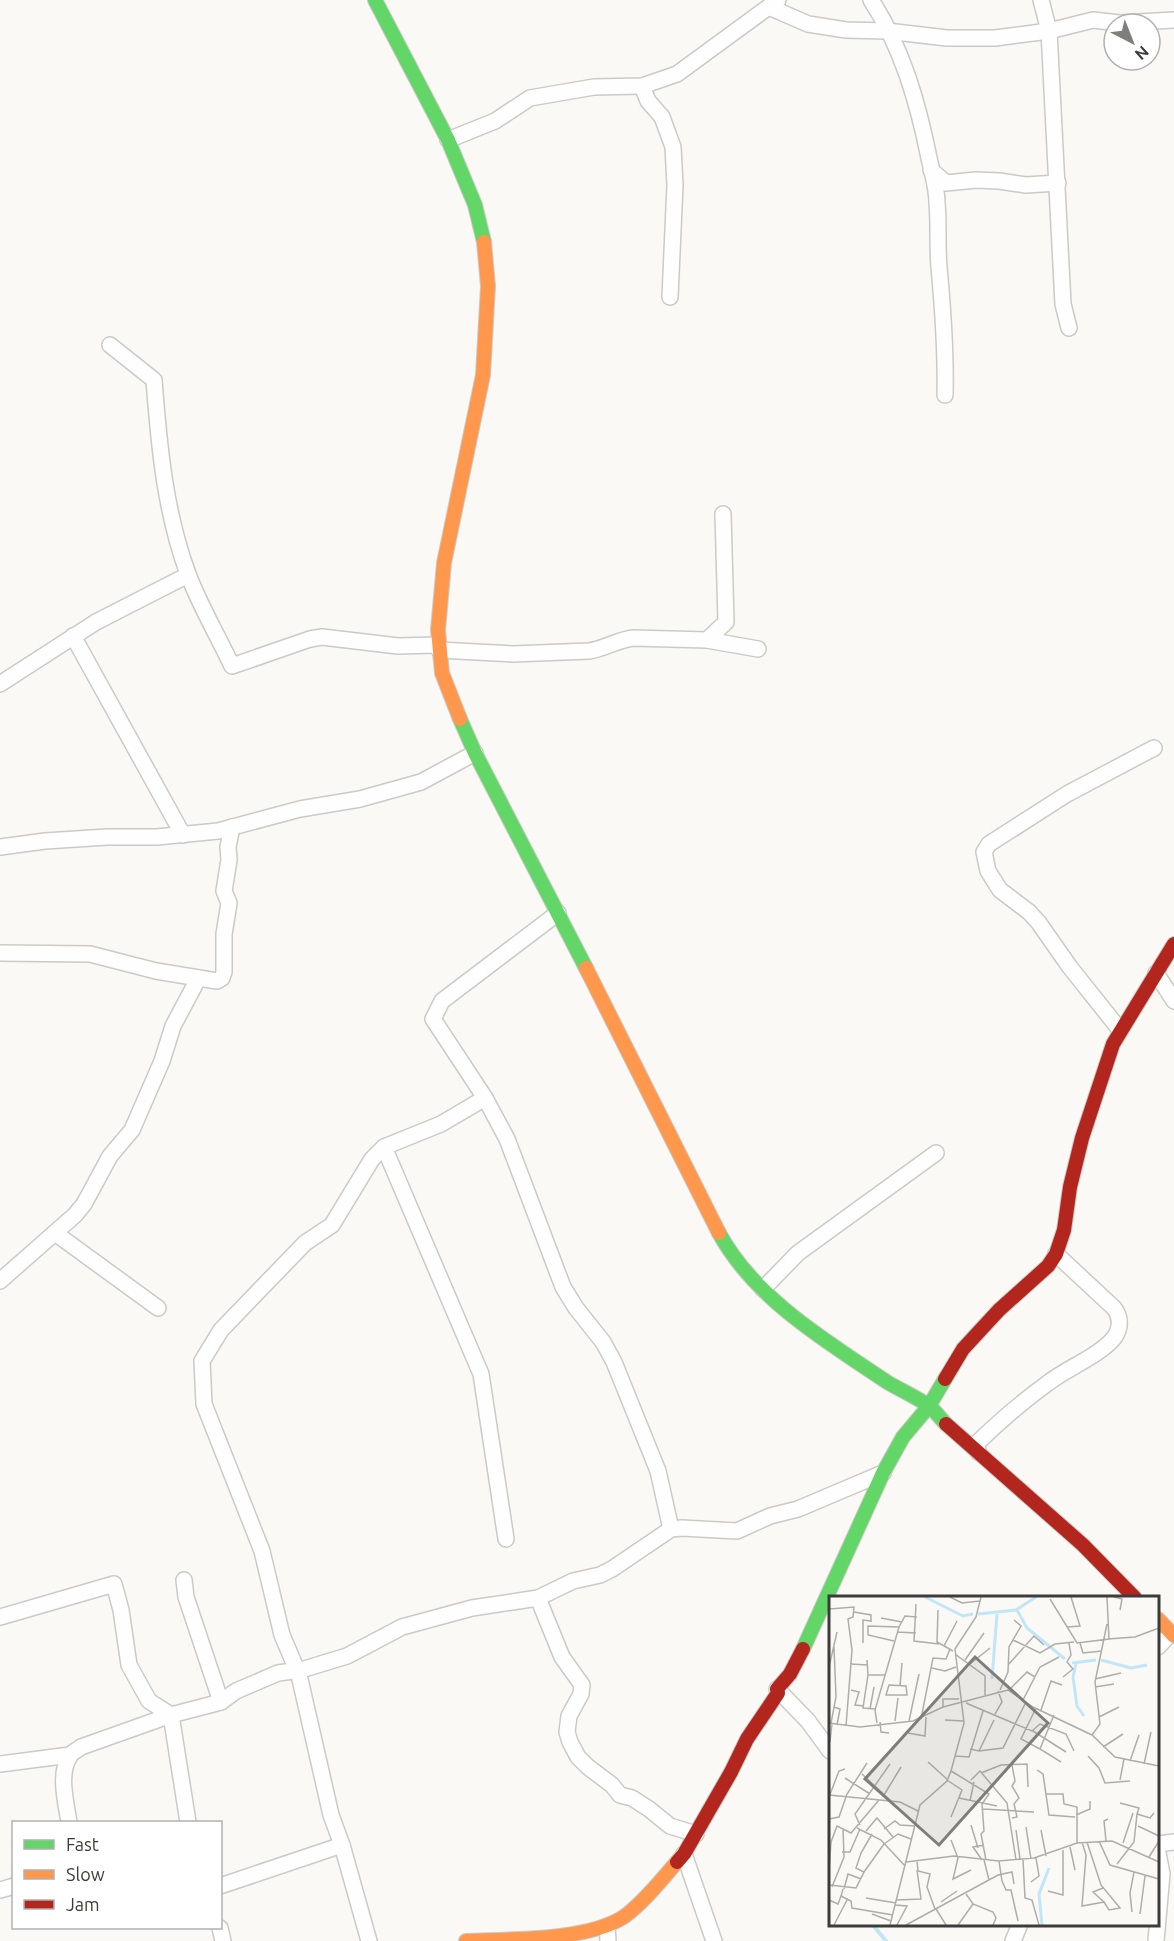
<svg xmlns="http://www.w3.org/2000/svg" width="1174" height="1941" font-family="Ubuntu,sans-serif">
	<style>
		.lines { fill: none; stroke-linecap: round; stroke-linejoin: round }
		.stream { stroke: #c1e6f7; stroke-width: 4 }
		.street-casing { stroke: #cbcac7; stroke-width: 18 }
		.fast-casing { stroke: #cbcac7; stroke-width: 16 }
		.slow-casing { stroke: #cbcac7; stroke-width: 16 }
		.jam-casing { stroke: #cbcac7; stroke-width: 16 }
		.street { stroke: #fefefe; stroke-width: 15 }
		.fast { stroke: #63d668; stroke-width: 14 }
		.slow { stroke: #ff974d; stroke-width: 14 }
		.jam { stroke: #b3261e; stroke-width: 14 }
		.inset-river { fill: none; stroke: #c1e6f7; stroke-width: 3 }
		.inset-road { fill: none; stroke: #afadab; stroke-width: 1.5 }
		.view { fill: #807e7c; fill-opacity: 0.15; stroke: #807e7c; stroke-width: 3 }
		.inset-edge { fill: none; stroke: #3d3c3a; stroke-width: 3 }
	</style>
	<rect width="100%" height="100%" fill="#fbf9f6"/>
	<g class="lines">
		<path class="stream" d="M872,1924L886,1941"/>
		<defs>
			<g id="street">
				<path d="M871,0C902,47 918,103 929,158C932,172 937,188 937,203C939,224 937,245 939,267C943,310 946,352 945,395"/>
				<path d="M1041,0L1049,31L1063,304L1069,328"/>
				<path d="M769,7L808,24L846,30L887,31L947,38H995L1049,31L1093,20L1119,23L1174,20"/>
				<path d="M642,86L648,101L662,117L673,147L675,185L670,297"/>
				<path d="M448,140L495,121L530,98L594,87L642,86L677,74L778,0"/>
				<path d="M931,170L946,183L976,180L999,181L1026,185L1058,183"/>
				<path d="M110,345L154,380C159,446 165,512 188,574C200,606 218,636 232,666L310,639L322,637L398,646L438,645"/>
				<path d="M73,636L183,835"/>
				<path d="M707,640L726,622L723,514"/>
				<path d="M439,650L513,654L589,651C604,649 617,640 633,638L707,640L758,649"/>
				<path d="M0,684L96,622L188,575"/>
				<path d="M0,847L45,841L107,837H157L218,831L300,809L360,799L421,782L475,753"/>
				<path d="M558,913L442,1001L433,1019L485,1098L507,1139L563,1287L576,1308L603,1342L614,1362L658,1471L671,1529"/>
				<path d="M0,953L90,954L156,971L217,981L222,978L224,972V934L229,903L224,891L229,860L228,847L232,827"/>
				<path d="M1156,973L1174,1001"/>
				<path d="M1120,1030L1069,966L1039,923L1029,912L1000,890L988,871L984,852L989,844L1067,794L1154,748"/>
				<path d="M485,1098L441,1124L384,1147L481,1374L506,1539"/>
				<path d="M55,1233L158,1308"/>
				<path d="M0,1281L75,1215L84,1204L110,1156L132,1130L162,1061L173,1026L198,979"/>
				<path d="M763,1289L798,1253L936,1153"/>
				<path d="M978,1452L977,1443C999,1422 1023,1401 1048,1383C1067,1368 1099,1356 1114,1338C1121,1328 1121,1317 1114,1308L1056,1254"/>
				<path d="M184,1580L186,1597L221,1702"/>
				<path d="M538,1598L562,1657L582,1685L581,1694L569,1716L567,1732L570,1742L578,1757L588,1767L612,1785L620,1795L632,1798L649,1809L670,1826L696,1834"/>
				<path d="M0,1617L114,1584L121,1610L129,1665L149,1701L171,1715L188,1822"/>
				<path d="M1158,1647L1171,1633"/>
				<path d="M777,1689L808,1721L830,1751"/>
				<path d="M0,1764L70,1755"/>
				<path d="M69,1822C66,1803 58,1773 70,1756C72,1752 78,1750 81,1747L171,1715L221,1702L236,1691L278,1673L301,1670L347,1656L402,1627L472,1608L538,1598L573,1581L600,1575L612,1569L671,1529L682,1528L737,1531L770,1516L798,1509L883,1473"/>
				<path d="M1158,1844L1174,1842"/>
				<path d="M684,1854L714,1941"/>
				<path d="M220,1886L342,1845"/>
				<path d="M0,1890L14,1886"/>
				<path d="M607,1926L608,1941"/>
				<path d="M220,1928L223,1941"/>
				<path d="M369,1941L342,1845L331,1815L299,1675L282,1635L262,1551L204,1404L202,1361L221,1330L305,1243L332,1225L372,1159L384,1147"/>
				<path d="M1013,1941L1020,1924"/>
				<path d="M1156,1941L1162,1874L1158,1853"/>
			</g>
			<g id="fast">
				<path d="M375,0L448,140L475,205L484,242"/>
				<path d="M460,719L475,753L586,968"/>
				<path d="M719,1233C755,1299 826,1341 887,1382C900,1390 919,1398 930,1407C936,1412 941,1419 946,1424"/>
				<path d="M803,1649L883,1473L903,1437L929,1406L945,1379"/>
			</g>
			<g id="slow">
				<path d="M460,719L442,673L438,630L444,563L483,375L488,286L484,242"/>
				<path d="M586,968L719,1233"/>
				<path d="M1158,1619L1174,1636"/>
				<path d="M466,1941C510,1939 589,1941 625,1916C645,1901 661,1880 677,1862"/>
			</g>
			<g id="jam">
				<path d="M945,1379L963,1349L999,1310L1048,1266L1056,1254L1064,1230L1070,1187L1082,1138L1113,1044L1174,944"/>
				<path d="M946,1424L1083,1545L1135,1598"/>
				<path d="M677,1862L684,1854L731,1772L747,1739L778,1693L777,1689L790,1674L803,1649"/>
			</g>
		</defs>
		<use href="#street" class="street-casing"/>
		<use href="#fast" class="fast-casing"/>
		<use href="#slow" class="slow-casing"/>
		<use href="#jam" class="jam-casing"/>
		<use href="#street" class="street"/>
		<use href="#fast" class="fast"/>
		<use href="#slow" class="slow"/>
		<use href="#jam" class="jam"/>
	</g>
	<g transform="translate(829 1596)">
		<rect width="330" height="330" fill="#fbf9f6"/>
		<path class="inset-river" d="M96,1L134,20L144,18M188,14L198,32L236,63M149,18L187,14L207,1M272,64L302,72L318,69M243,67L267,64M247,68L244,81L248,110L255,120M163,83L168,18M213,329L210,298L220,272"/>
		<path class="inset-road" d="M121,1L133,7L151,5M285,1L293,3L291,14M221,3L248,47L280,43L278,1M87,8L85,45L110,48M0,13L25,11L24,21L19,23L23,54L17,130M109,14L108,46L124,55M25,16L42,19V26M52,22L73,26M238,31L251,30L242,1M68,36L87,37M279,43L306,41L330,32M184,44L211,57L226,48L245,46M65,45L39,39V30L70,31M34,47V24L42,25M251,47L254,57L273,55M115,50L128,25M126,58L156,80V99M38,64L39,79H56M136,64L155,37M21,68L39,69M141,68L161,52M179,69L205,40L215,49M0,71L8,36M103,72L116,75L127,71M39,79L34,112L46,113M234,81L244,73L238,66L242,59L240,47M266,83L292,77M60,89L77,90L78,99H57ZM71,90L73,67M266,91L285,88M22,94L30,96L26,109L35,110M171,94L179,76L180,51L192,30L185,24M180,94L198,76L206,81M194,104L211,71L230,61M137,107L203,135L211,128L237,138L245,155M5,111L11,113L8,129M114,111V103H130M207,112L192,143L211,153M41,113L45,91M212,114L222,85L233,89M166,118L173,106L169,95M225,119L211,153L232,166M270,121L290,111M92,123L104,62L117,63L121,53M116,124L134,125M66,125L69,102M80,125L90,78M51,126L52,136L60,137M0,127L31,131L84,125L114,111L179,94L204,111L263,139L286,161L330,170M2,127L7,101L5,51M48,127L46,114L70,31L76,20L88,21M204,135L237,156M79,137L96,140L97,121M263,139L271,128L266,86L278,28M1,146L3,127M274,151L294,138M141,153L150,155L165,124M150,155L174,152L197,106M126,160L140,161L154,115M259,160L270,172L276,187L301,185M301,165L310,139M99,166L119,184M315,168L322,136M183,169L186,185L183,190L190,202L185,208L188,221L183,222M208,174L214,178L220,219L246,221M122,175L160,198L153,208L155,235L152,238L157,264M152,177L172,169L198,168L199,191M33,178L62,205M16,182L41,198M118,184L133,194L122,221M142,184L151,175L178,207L187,264M291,184L295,163M217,198H234L235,208L248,211V247M0,199L71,206L89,215M55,199L72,171M0,201L10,175L16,173M130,202L168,210M141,205L145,186M291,207L310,212L308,218L321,222L325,217M154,213L205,216M247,219L261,213V205M0,223L10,221L18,198L38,167M31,229L26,218L61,168M142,229L149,252M309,230L330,240M197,231L202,263M28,232L52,244L76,270M55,233L66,225L71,229L86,230M187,234L191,263M212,234L217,260M37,235L48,222L64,241M122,244L129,262L124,283L142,274M270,245L281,269L330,283M277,245L275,225L279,223M253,246L257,259L253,310L275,306L264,296L274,292M258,246L272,289L291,312L280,314L275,306M294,247L304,217M55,248L69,238L82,243M241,251L246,274M13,256H21L31,233M320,261L330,245M194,263L196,302L203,304L210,329M153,264L144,251L155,249M155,264L160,284M88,265L89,275L101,278L98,291L106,313M170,265L173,285L177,294H182L189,325M77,266L125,260L170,265L205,262L248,247L283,245L330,266M288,268L305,246L308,218M0,274L2,246L8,230L22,237L50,204M35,276L55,248M202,286L210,280L207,262M0,289L27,292L35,276L27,272L32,257L43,238M3,291L15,261L14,232M14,293L12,300L22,305L23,312L64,319M15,293L19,278L32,283M219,295L234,299V254M137,298L144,308L164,316L167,322L164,329M37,302L67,307M0,304L9,308L12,300M67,304L92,303L88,274M112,306L128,295M66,309L78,310L68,329M107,313L117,329M303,316L301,297L305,276M43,318L62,325M311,318L316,280M5,329L18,304M61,329L91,209L118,185L122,175L135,127L126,53L147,21L152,1M77,329L169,279L183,276L185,288M129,329L144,308"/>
		<path class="view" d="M146,61L219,127L110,249L36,183Z"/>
		<rect width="330" height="330" class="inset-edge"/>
	</g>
	<rect x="12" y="1821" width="210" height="108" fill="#ffffff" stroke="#b1b1b0" stroke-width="1.5"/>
	<rect x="24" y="1840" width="30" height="9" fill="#63d668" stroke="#b1b1b0" stroke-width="1.5"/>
	<text x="66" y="1851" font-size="18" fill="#3d3c3a">Fast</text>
	<rect x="24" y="1870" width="30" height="9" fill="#ff974d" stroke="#b1b1b0" stroke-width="1.5"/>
	<text x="66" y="1881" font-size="18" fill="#3d3c3a">Slow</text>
	<rect x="24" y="1900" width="30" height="9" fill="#b3261e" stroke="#b1b1b0" stroke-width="1.5"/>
	<text x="66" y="1911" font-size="18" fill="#3d3c3a">Jam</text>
	<g transform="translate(1132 42) rotate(138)"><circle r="28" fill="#ffffff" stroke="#b1b1b0" stroke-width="1.5"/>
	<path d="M0-4.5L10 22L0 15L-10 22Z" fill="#807e7c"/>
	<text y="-9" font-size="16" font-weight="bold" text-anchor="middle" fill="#3d3c3a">N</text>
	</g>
</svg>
